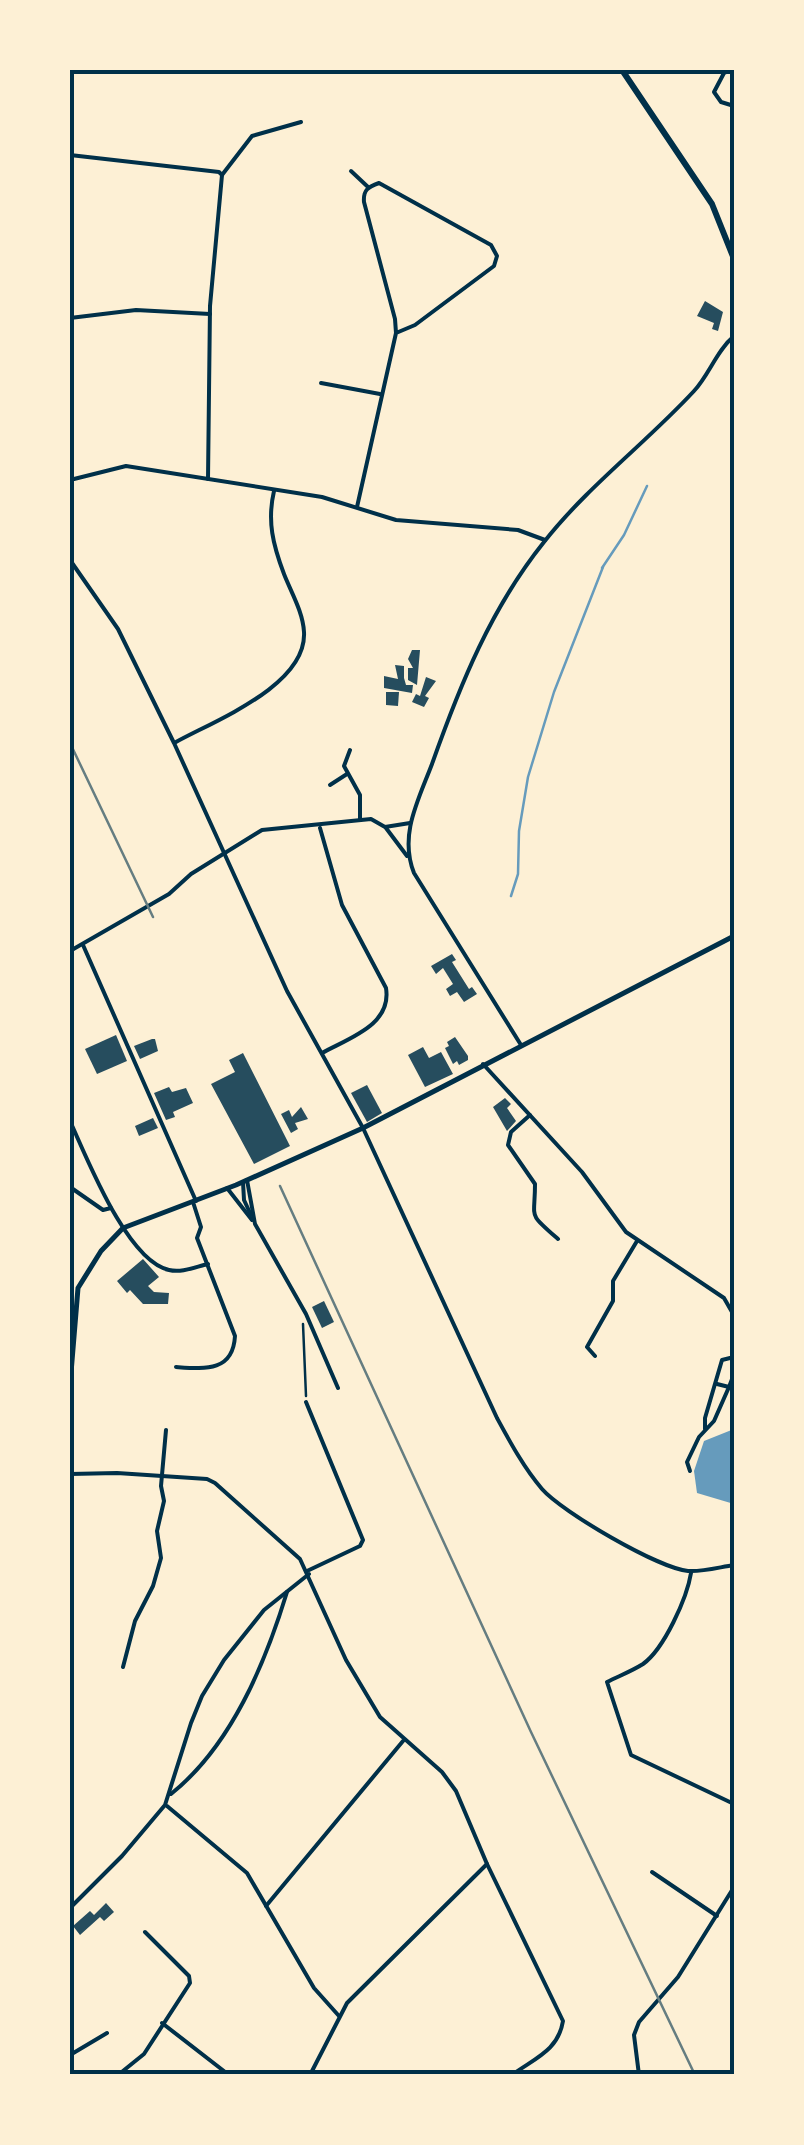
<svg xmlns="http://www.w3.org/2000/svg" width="804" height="2145" font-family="'Open Sans',sans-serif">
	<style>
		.water { fill: #669bbc }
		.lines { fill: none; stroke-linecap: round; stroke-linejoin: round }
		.stream { stroke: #669bbc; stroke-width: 2.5 }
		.building { fill: #264d5e }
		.path { stroke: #003049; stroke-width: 2.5 }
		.minor { stroke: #003049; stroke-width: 4 }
		.secondary { stroke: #003049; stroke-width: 5 }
		.primary { stroke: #003049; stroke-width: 6 }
		.rail { stroke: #657d81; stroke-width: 2.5 }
		.neatline { fill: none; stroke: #003049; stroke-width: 4 }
	</style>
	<rect width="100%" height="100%" fill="#fdf0d5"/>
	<path class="water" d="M734,1429V1504L697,1493L694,1471L704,1441Z"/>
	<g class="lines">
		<g class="stream">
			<path d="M602,568L624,535L647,486"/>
			<path d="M511,896L518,874L519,831L528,777L554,692L603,567"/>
		</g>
	</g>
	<g class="building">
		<path d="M705,301L723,312L718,331L712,329L714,323L697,316Z"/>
		<path d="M412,650H420L417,685L408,680V668H413L408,659Z"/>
		<path d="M395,665L404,666V678L406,685H413L412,693L384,688V676L398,679Z"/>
		<path d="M426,677L436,681L425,696L429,698L424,707L412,702L416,694L420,696Z"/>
		<path d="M386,692H399L398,706L386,705Z"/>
		<path d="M452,954L456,960L452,962L469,989L472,987L477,994L464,1002L457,992L450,996L446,989L453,984L443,968L436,974L431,966Z"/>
		<path d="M116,1035L127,1061L97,1074L85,1049Z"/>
		<path d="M455,1037L468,1056V1060L459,1065L457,1061L453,1064L445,1048L449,1046L447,1042Z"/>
		<path d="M152,1039H155L158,1051L140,1059L134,1046Z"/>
		<path d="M423,1047L429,1058L441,1052L453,1074L425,1087L408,1055Z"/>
		<path d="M243,1053L290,1146L254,1164L211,1084L235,1072L229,1060Z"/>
		<path d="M367,1085L382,1113L367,1122L351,1093Z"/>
		<path d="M169,1087L172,1092L186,1088L193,1103L173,1112L175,1117L166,1120L154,1093Z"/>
		<path d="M505,1098L511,1104L507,1108L516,1121L507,1131L493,1107Z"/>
		<path d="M301,1107L308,1119L295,1123L298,1129L291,1133L281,1114L289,1110L292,1117Z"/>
		<path d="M153,1118L158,1128L139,1136L135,1126Z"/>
		<path d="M143,1259L159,1277L148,1286L154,1292L169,1293L168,1304H143L130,1290L127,1293L117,1281Z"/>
		<path d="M324,1301L334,1322L322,1328L312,1307Z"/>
		<path d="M106,1903L114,1912L104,1921L100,1917L80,1935L73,1926L90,1911L94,1915Z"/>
	</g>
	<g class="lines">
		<path class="path" d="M303,1324L306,1396"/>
		<g class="minor">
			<path d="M732,70L724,73L714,92L721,102L734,106"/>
			<path d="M70,155L219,172L222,175L210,306L208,479"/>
			<path d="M351,171L368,187"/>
			<path d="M222,175L252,136L301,122"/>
			<path d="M70,318L136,310L210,314"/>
			<path d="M321,383L380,394"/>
			<path d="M70,480L126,466L322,497L396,520L518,530L545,540"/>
			<path d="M357,507L396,333L395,319L364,202C363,190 368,187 379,183L491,245L497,256L494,266L415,325L396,333"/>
			<path d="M70,560L118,629L174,743L287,991L363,1128L497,1418C510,1442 524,1468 542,1489C562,1512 658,1568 688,1571C703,1572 720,1567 734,1565"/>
			<path d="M176,742C216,720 307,685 304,632C303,612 291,592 284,574C273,545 267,521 274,491"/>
			<path d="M350,750L344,766L360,795V819"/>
			<path d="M330,785L347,774"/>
			<path d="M320,828L342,905L386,988C392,1025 349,1038 322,1053"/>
			<path d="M386,828L407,856"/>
			<path d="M83,945L196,1201"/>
			<path d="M70,951L169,894L191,874L262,830L371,819L385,827L410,823"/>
			<path d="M521,1045L414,873C399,835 418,801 432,764C460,685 491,608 544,542C588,486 646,443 694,391C709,375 717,350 734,336"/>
			<path d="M483,1064L582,1172L626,1232L724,1298L732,1312L734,1324"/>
			<path d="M530,1115L511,1132L508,1145L535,1184C535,1220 527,1212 558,1239"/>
			<path d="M70,1121C87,1158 127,1261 169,1270C182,1273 195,1267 208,1264"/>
			<path d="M247,1180L255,1224L306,1314L338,1388"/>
			<path d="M243,1182L244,1200L251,1215"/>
			<path d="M70,1187L103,1210L111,1208"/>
			<path d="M227,1188L252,1220"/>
			<path d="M595,1356L587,1347L613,1301V1281L637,1241"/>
			<path d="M176,1367C205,1369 233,1372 235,1336L197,1238L201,1227L193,1202"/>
			<path d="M717,1384L729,1387L734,1374"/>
			<path d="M306,1402L363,1540L360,1546L307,1571"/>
			<path d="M705,1429V1418L722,1360L734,1357"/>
			<path d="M690,1471L687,1462L699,1437L714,1421L729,1387L734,1385"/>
			<path d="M70,1474L117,1473L207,1479L215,1483L300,1559L346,1660L380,1717L442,1772L456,1791L487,1864L563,2021C558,2051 535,2058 512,2075"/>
			<path d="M691,1573C687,1598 664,1649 643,1664C632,1671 619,1676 607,1682L631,1755L734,1804"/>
			<path d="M123,1667L135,1621L153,1586L161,1558L157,1531L164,1501L161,1486L166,1430"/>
			<path d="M171,1794C231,1746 265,1664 287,1592"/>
			<path d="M167,1806L247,1873L314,1988L339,2016"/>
			<path d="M652,1872L717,1916"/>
			<path d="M266,1906L403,1741"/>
			<path d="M70,1908L122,1856L165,1805L191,1723L202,1696L224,1660L264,1610L309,1574"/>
			<path d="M162,2023L229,2075"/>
			<path d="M70,2055L107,2033"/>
			<path d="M118,2075L144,2054L190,1983L189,1976L145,1932"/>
			<path d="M310,2075L347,2003L487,1864"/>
			<path d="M639,2075L634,2035L639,2022L678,1977L734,1887"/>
		</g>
		<path class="secondary" d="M70,1385L78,1288L101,1251L123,1228L236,1185L363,1128L734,936"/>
		<path class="primary" d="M622,70L712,204L734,259"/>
		<g class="rail">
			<path d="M70,743L153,917"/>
			<path d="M280,1186L531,1732L695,2075"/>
		</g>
	</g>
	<rect width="804" height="2145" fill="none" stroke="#fdf0d5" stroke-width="145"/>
	<rect x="72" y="72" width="660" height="2000" class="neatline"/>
</svg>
